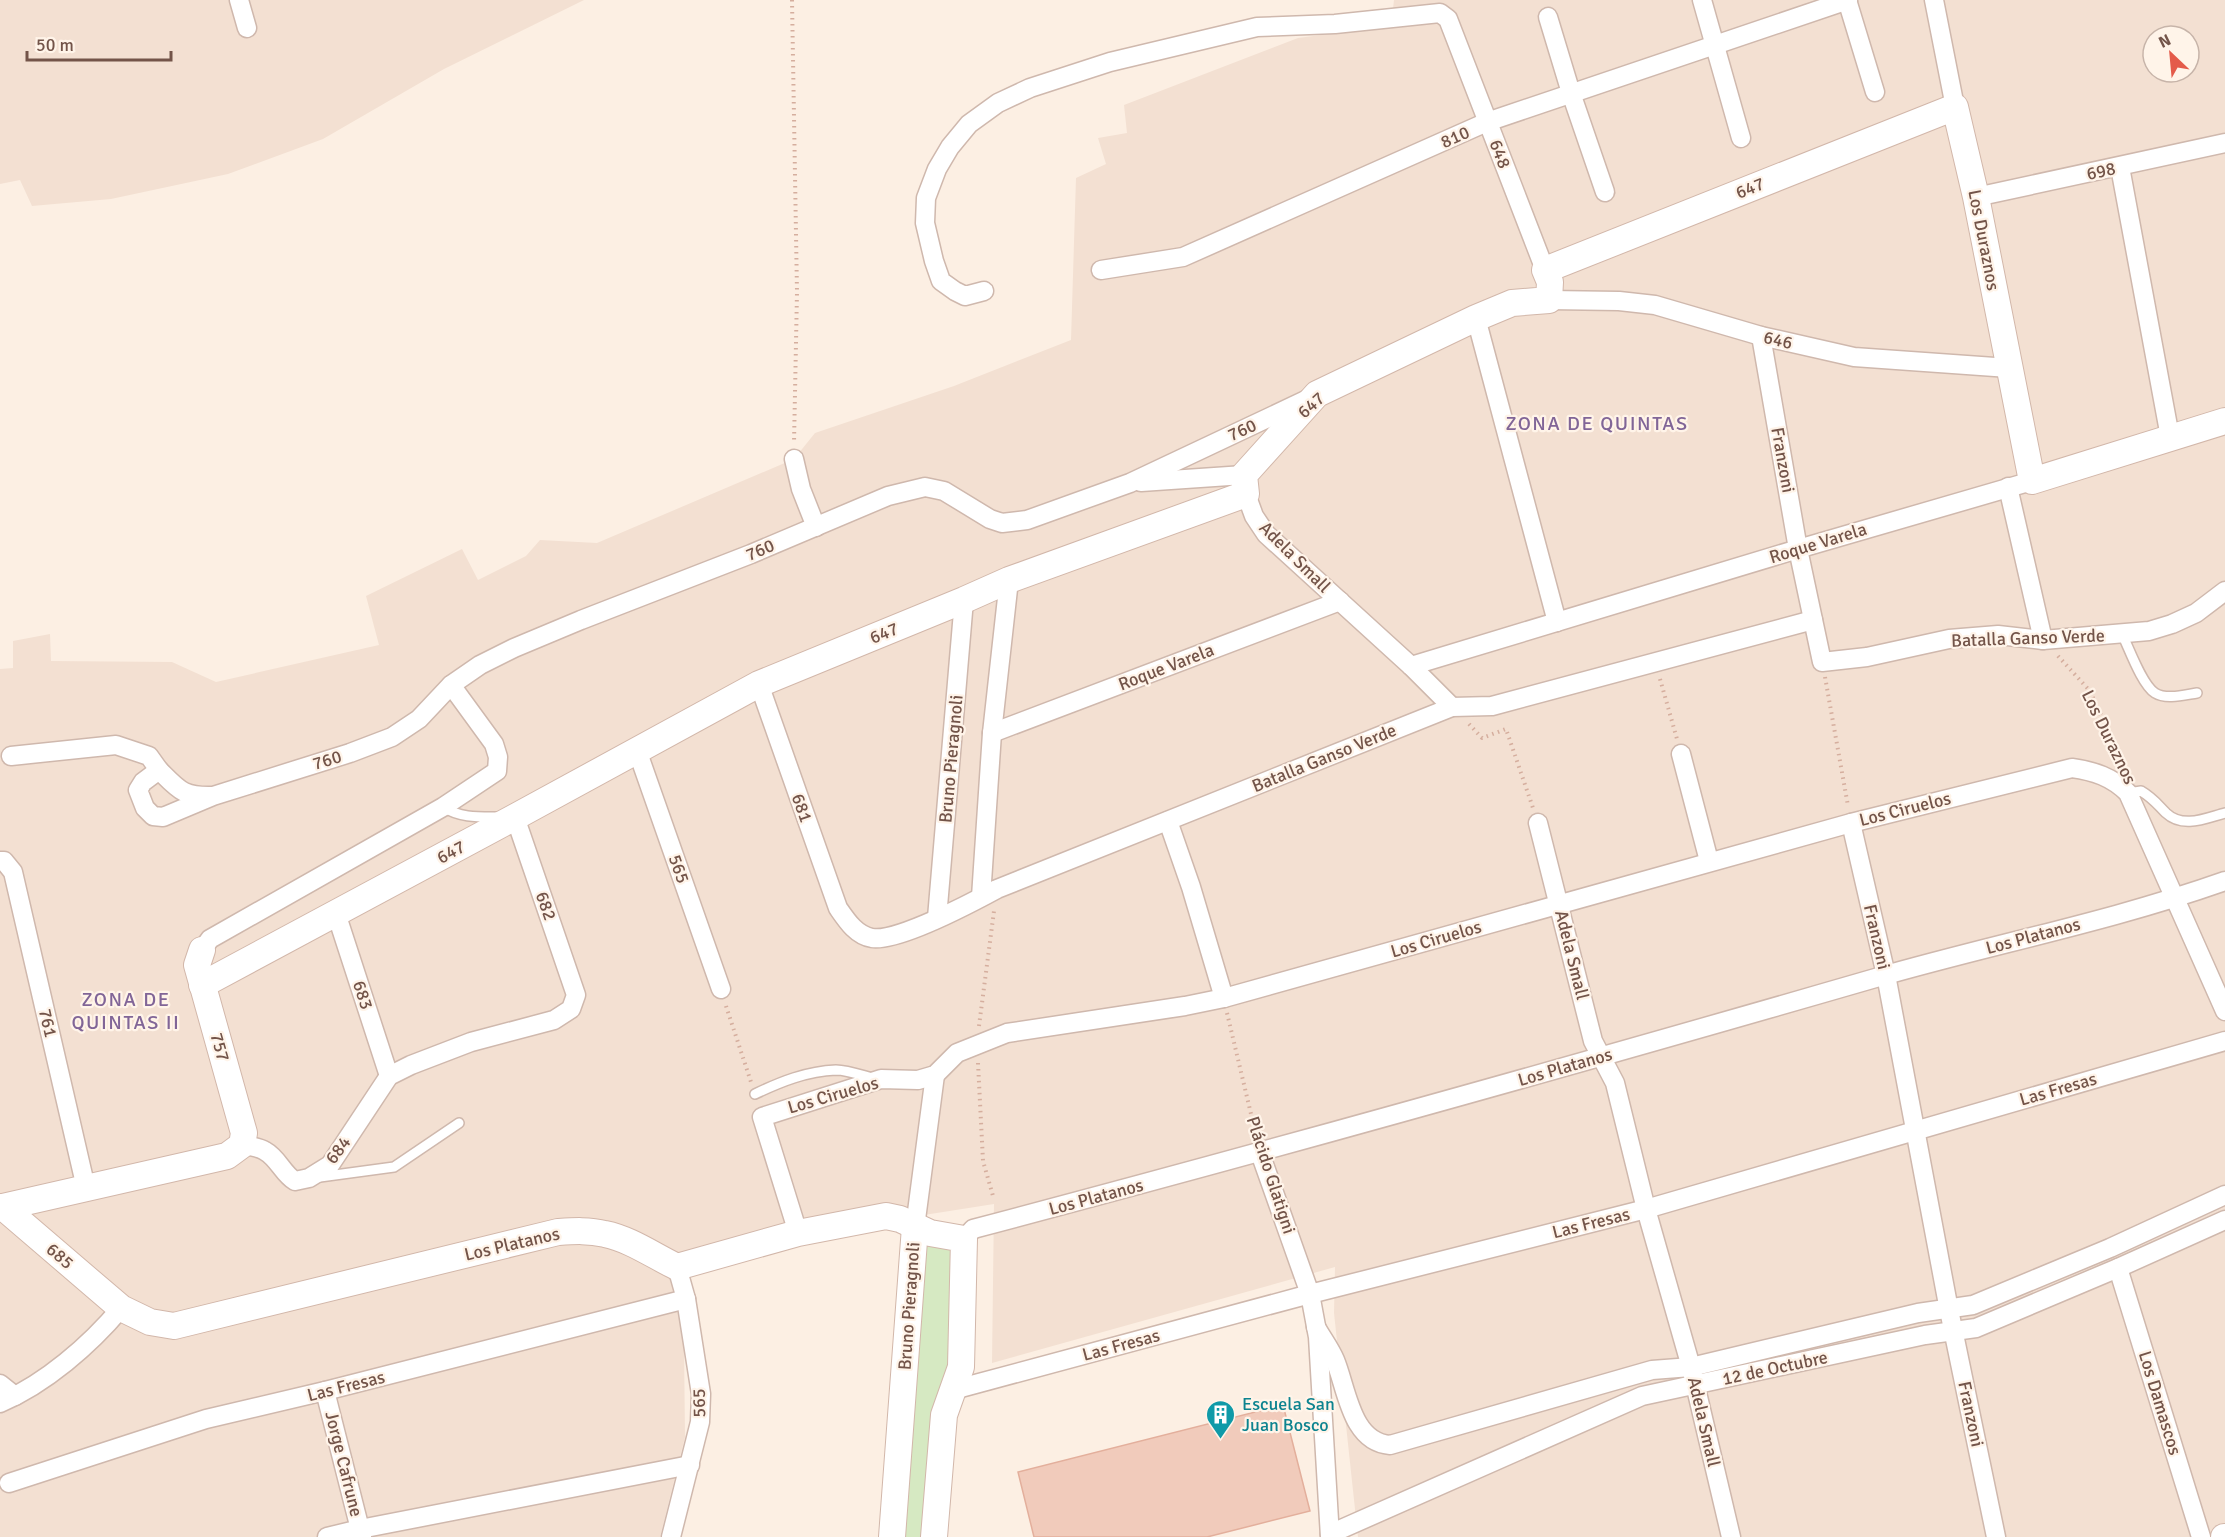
<svg xmlns="http://www.w3.org/2000/svg" width="2225" height="1537" font-family="Signika,sans-serif">
	<style>
		.residential { fill: #f3e0d2; fill-rule: evenodd }
		.green { fill: #d6e9c2 }
		.building { fill: #f1cbbb; stroke: #e3af9c; stroke-width: 1.5 }
		.lines { fill: none; stroke-linecap: round; stroke-linejoin: round }
		.lane-casing { stroke: #cfb8ad; stroke-width: 12 }
		.street-casing { stroke: #cfb8ad; stroke-width: 21 }
		.secondary-casing { stroke: #d2b7aa; stroke-width: 28 }
		.path { stroke: #d5ae9e; stroke-width: 4; stroke-dasharray: 1.5 4.5; stroke-linecap: butt }
		.lane { stroke: #fff; stroke-width: 9 }
		.street { stroke: #fff; stroke-width: 18 }
		.secondary { stroke: #fff; stroke-width: 26 }
		.labels { text-anchor: middle; stroke-width: 4.5; stroke-linejoin: round; paint-order: stroke }
		.street-label { font-size: 18px; fill: #735449; stroke: #fff4e9 }
		.culture-label { font-size: 18px; fill: #0d838f; stroke: #fff4e9; text-anchor: start }
		.neighbourhood-label { font-size: 20px; letter-spacing: 1.5px; fill: #816597; stroke: #fff4e9 }
	</style>
	<rect width="100%" height="100%" fill="#fcefe3"/>
	<g class="residential">
		<path d="M0,0H584L444,69L323,139L228,174L111,199L32,206L20,180L0,184Z"/>
		<path d="M1394,0H2225V1537H1358L1334,1313L1335,1267L992,1363L994,1204L683,1253L685,1437L660,1537H0V669L13,668V641L50,634L51,661L172,662L216,682L379,645L366,596L462,549L478,580L526,556L540,540L597,543L794,459L815,433L954,386L1071,340L1076,178L1106,164L1098,138L1127,133L1124,105L1298,38L1391,26ZM2153,36H2189V72H2153Z"/>
	</g>
	<path class="green" d="M915,1227L964,1239L934,1537H892Z"/>
	<path class="building" d="M1283,1405L1310,1511L1207,1537H1034L1018,1472Z"/>
	<g class="lines">
		<defs>
			<g id="lane">
				<path d="M2122,634C2129,648 2142,685 2155,693C2166,700 2184,695 2197,693"/>
				<path d="M2128,793L2141,791C2153,798 2157,804 2166,813C2183,829 2206,818 2225,813"/>
				<path d="M443,807C460,818 479,817 498,817"/>
				<path d="M755,1094C780,1082 807,1071 836,1070C847,1070 861,1075 872,1078"/>
				<path d="M320,1177L394,1167L459,1123"/>
			</g>
			<g id="street">
				<path d="M239,0L247,28"/>
				<path d="M1702,0L1741,138"/>
				<path d="M1847,0L1875,92"/>
				<path d="M1934,0L1955,107"/>
				<path d="M1548,17L1571,93L1605,192"/>
				<path d="M2120,167L2170,437"/>
				<path d="M1976,197L2225,143"/>
				<path d="M1101,270L1183,257L1487,122L1848,0"/>
				<path d="M984,291L965,296L955,291L941,281L934,261L925,223L926,198L937,169L950,147L969,124L998,103L1030,88L1110,62L1257,27L1335,24L1440,13L1448,19L1545,270"/>
				<path d="M1549,300L1619,301L1655,305L1761,336L1854,357L2009,368"/>
				<path d="M1476,318L1557,622"/>
				<path d="M1761,336L1798,549L1822,662L1867,657L1949,639L1998,635L2043,640L2149,631L2172,624L2196,613L2225,591"/>
				<path d="M794,459L801,489L816,527"/>
				<path d="M1141,482L1244,475"/>
				<path d="M2008,487L2043,640"/>
				<path d="M1246,494L1254,516L1266,534L1411,666L1452,707"/>
				<path d="M1411,666L1798,549L2032,481"/>
				<path d="M759,684L838,908C847,921 856,935 872,938C897,942 973,902 997,889L1452,707L1492,706L1813,620"/>
				<path d="M992,733L1340,601"/>
				<path d="M637,750L721,989"/>
				<path d="M1681,754L1709,861"/>
				<path d="M11,756L116,745L149,756L159,770"/>
				<path d="M213,796L163,817L153,816L145,808L138,790L143,782L159,770C179,790 183,797 213,796L350,753L392,737L419,719L451,685L480,665L514,648L581,620L751,554L888,496L925,487L944,491L990,519L1002,523L1027,520L1130,483L1308,399"/>
				<path d="M1168,821L1191,887L1224,998"/>
				<path d="M1538,823L1593,1041L1615,1083L1646,1209L1691,1367L1731,1537"/>
				<path d="M1851,823L1886,975L1949,1310L1996,1537"/>
				<path d="M0,861H4L13,872L86,1188"/>
				<path d="M981,897L992,733L1009,580"/>
				<path d="M336,913L389,1076"/>
				<path d="M937,918L964,600"/>
				<path d="M202,950L210,939L443,807L497,771L498,757L494,744L451,685"/>
				<path d="M242,1145C250,1146 259,1147 265,1151C278,1158 283,1174 295,1181L309,1178L330,1165L389,1076L411,1065L471,1042L554,1020L571,1009L576,995L515,817"/>
				<path d="M1260,1153L1310,1294L1318,1337L1330,1537"/>
				<path d="M915,1227L935,1075"/>
				<path d="M798,1233L762,1117L881,1079L918,1080L935,1075L957,1053L1007,1033L1185,1006L1224,998L1851,823L2072,768C2094,771 2112,777 2128,793L2225,1011"/>
				<path d="M964,1239L973,1229C1276,1149 1578,1064 1879,977C1994,944 2112,921 2225,881"/>
				<path d="M2118,1268L2201,1537"/>
				<path d="M1316,1327C1322,1338 1330,1348 1335,1360C1347,1389 1351,1442 1390,1445L1652,1370L1691,1367L1918,1313L1973,1305L2110,1248L2225,1195"/>
				<path d="M0,1384L15,1396"/>
				<path d="M953,1390L1310,1294L1646,1209L2225,1041"/>
				<path d="M325,1391L362,1537"/>
				<path d="M0,1403C45,1384 90,1345 121,1308"/>
				<path d="M9,1483L206,1419L325,1391L686,1299"/>
				<path d="M1330,1534L1642,1396L1925,1335L1976,1328L2118,1268L2225,1220"/>
				<path d="M327,1537L360,1529L690,1465"/>
				<path d="M671,1537L700,1422L701,1394L686,1299L677,1267"/>
			</g>
			<g id="secondary">
				<path d="M202,985L515,817L759,684L964,600L1009,580L1246,494L1244,475L1317,394L1476,318L1512,303L1549,300L1550,282L1545,270L1955,107L1976,197L2032,481L2225,421"/>
				<path d="M3,1207L121,1308L150,1322L174,1326L558,1232C574,1231 589,1230 605,1234C630,1239 654,1256 677,1267L798,1233L886,1216L900,1219L930,1233L964,1239L961,1367L944,1415L934,1537"/>
				<path d="M3,1207L227,1156L242,1145L244,1133L197,965L202,950"/>
				<path d="M892,1537L915,1227"/>
				<path d="M2224,1537H2225"/>
			</g>
		</defs>
		<use href="#lane" class="lane-casing"/>
		<use href="#street" class="street-casing"/>
		<use href="#secondary" class="secondary-casing"/>
		<g class="path">
			<path d="M792,0L797,292L794,443"/>
			<path d="M2058,656L2090,691L2124,766"/>
			<path d="M1825,677L1848,806"/>
			<path d="M1660,679L1677,739"/>
			<path d="M1469,724L1482,738L1506,729L1533,808"/>
			<path d="M726,1006L751,1082"/>
			<path d="M1227,1013L1256,1135"/>
			<path d="M979,1026L994,911"/>
			<path d="M978,1063L983,1161L993,1196"/>
		</g>
		<use href="#lane" class="lane"/>
		<use href="#street" class="street"/>
		<use href="#secondary" class="secondary"/>
	</g>
	<defs>
		<symbol id="building-pin" viewBox="-11 -11 22 30"><path d="M0 17L-7.5 6A9.5 9.5 0 1 1 7.5 6Z" fill="#0f9aa8" stroke="#fff4e9"/><path d="M-4-6H4V6H1V3H-1V6H-4ZM-2.5-4.3h1.7v1.8h-1.7ZM.8-4.3h1.7v1.8H.8ZM-2.5-1h1.7V.8h-1.7ZM.8-1h1.7V.8H.8Z" fill="#fff"/></symbol>
	</defs>
	<g fill-rule="evenodd">
		<use href="#building-pin" x="1204" y="1398" width="33" height="45"/>
	</g>
	<g class="labels">
		<g class="street-label">
			<text transform="translate(1455 137) rotate(-24)" y="6">810</text>
			<text transform="translate(1500 154) rotate(69)" y="6">648</text>
			<text transform="translate(2101 171) rotate(-12)" y="6">698</text>
			<text transform="translate(1750 188) rotate(-22)" y="6">647</text>
			<text transform="translate(1984 240) rotate(79)" y="6">Los Duraznos</text>
			<text transform="translate(1778 340) rotate(13)" y="6">646</text>
			<text transform="translate(1311 405) rotate(-42)" y="6">647</text>
			<text transform="translate(1242 430) rotate(-25)" y="6">760</text>
			<text transform="translate(1783 460) rotate(80)" y="6">Franzoni</text>
			<text transform="translate(1818 543) rotate(-17)" y="6">Roque Varela</text>
			<text transform="translate(760 550) rotate(-23)" y="6">760</text>
			<text transform="translate(1295 557) rotate(45)" y="6">Adela Small</text>
			<text transform="translate(884 633) rotate(-22)" y="6">647</text>
			<text transform="translate(2028 638) rotate(-2)" y="6">Batalla Ganso Verde</text>
			<text transform="translate(1166 667) rotate(-21)" y="6">Roque Varela</text>
			<text transform="translate(2109 737) rotate(64)" y="6">Los Duraznos</text>
			<text transform="translate(1324 758) rotate(-22)" y="6">Batalla Ganso Verde</text>
			<text transform="translate(951 759) rotate(-85)" y="6">Bruno Pieragnoli</text>
			<text transform="translate(327 760) rotate(-17)" y="6">760</text>
			<text transform="translate(802 808) rotate(71)" y="6">681</text>
			<text transform="translate(1905 809) rotate(-14)" y="6">Los Ciruelos</text>
			<text transform="translate(451 852) rotate(-28)" y="6">647</text>
			<text transform="translate(679 869) rotate(71)" y="6">565</text>
			<text transform="translate(546 906) rotate(71)" y="6">682</text>
			<text transform="translate(2033 936) rotate(-15)" y="6">Los Platanos</text>
			<text transform="translate(1877 937) rotate(77)" y="6">Franzoni</text>
			<text transform="translate(1436 939) rotate(-16)" y="6">Los Ciruelos</text>
			<text transform="translate(1572 955) rotate(76)" y="6">Adela Small</text>
			<text transform="translate(363 995) rotate(72)" y="6">683</text>
			<text transform="translate(48 1023) rotate(77)" y="6">761</text>
			<text transform="translate(220 1047) rotate(74)" y="6">757</text>
			<text transform="translate(1565 1067) rotate(-16)" y="6">Los Platanos</text>
			<text transform="translate(2058 1089) rotate(-16)" y="6">Las Fresas</text>
			<text transform="translate(833 1095) rotate(-16)" y="6">Los Ciruelos</text>
			<text transform="translate(338 1150) rotate(-53)" y="6">684</text>
			<text transform="translate(1271 1175) rotate(72)" y="6">Plácido Glatigni</text>
			<text transform="translate(1096 1197) rotate(-15)" y="6">Los Platanos</text>
			<text transform="translate(1591 1223) rotate(-14)" y="6">Las Fresas</text>
			<text transform="translate(512 1244) rotate(-13)" y="6">Los Platanos</text>
			<text transform="translate(60 1256) rotate(41)" y="6">685</text>
			<text transform="translate(909 1306) rotate(-86)" y="6">Bruno Pieragnoli</text>
			<text transform="translate(1121 1345) rotate(-15)" y="6">Las Fresas</text>
			<text transform="translate(1775 1368) rotate(-12)" y="6">12 de Octubre</text>
			<text transform="translate(346 1386) rotate(-14)" y="6">Las Fresas</text>
			<text transform="translate(699 1403) rotate(-91)" y="6">565</text>
			<text transform="translate(2160 1403) rotate(73)" y="6">Los Damascos</text>
			<text transform="translate(1971 1414) rotate(78)" y="6">Franzoni</text>
			<text transform="translate(1704 1422) rotate(77)" y="6">Adela Small</text>
			<text transform="translate(344 1464) rotate(76)" y="6">Jorge Cafrune</text>
		</g>
		<g class="culture-label">
			<text x="1242" y="1410">Escuela San<tspan x="1242" dy="21">Juan Bosco</tspan></text>
		</g>
		<g class="neighbourhood-label">
			<text x="1597" y="430">ZONA DE QUINTAS</text>
			<text x="126" y="1006">ZONA DE<tspan x="126" dy="23">QUINTAS II</tspan></text>
		</g>
	</g>
	<g transform="translate(2171 54) rotate(334)"><circle r="28" fill="#fff4e9" stroke="#c7b4a9" stroke-width="1.5"/>
	<path d="M0-4.5L10 22L0 15L-10 22Z" fill="#e45b4a"/>
	<text y="-9" font-size="16" font-weight="bold" text-anchor="middle" fill="#735449">N</text>
	</g>
	<path d="M27 51v9h144v-9" fill="none" stroke="#735449" stroke-width="3"/>
	<text x="36" y="51" font-size="18" fill="#735449" stroke="#fff4e9" stroke-width="4.5" paint-order="stroke">50 m</text>
</svg>
